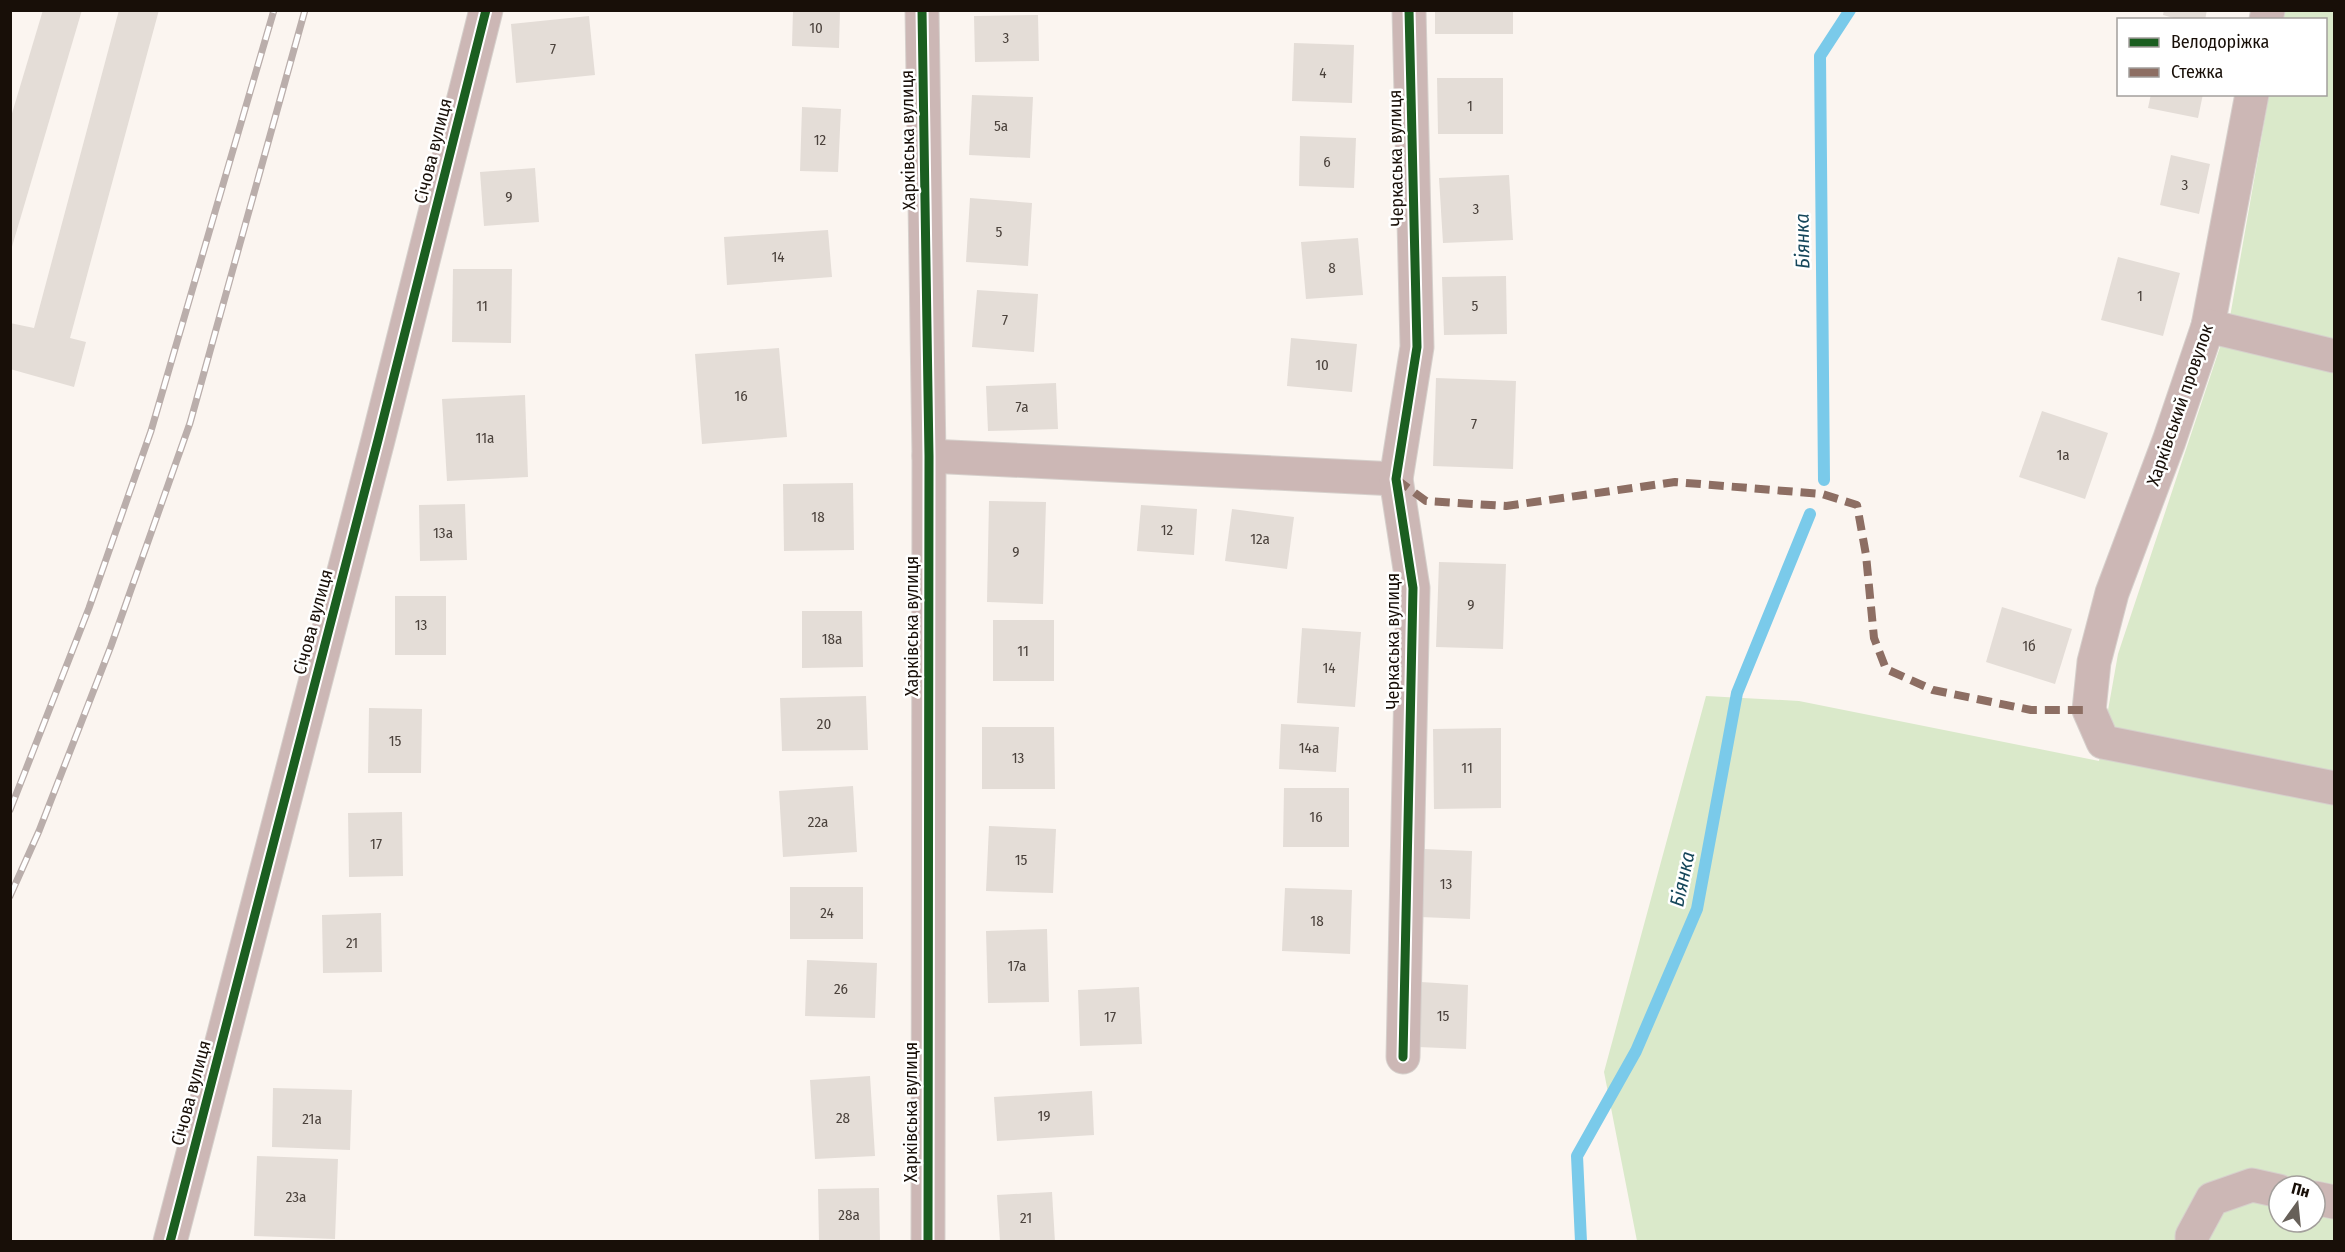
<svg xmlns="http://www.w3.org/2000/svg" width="2345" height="1252" font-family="'Fira Sans Condensed',sans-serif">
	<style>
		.green { fill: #dae9ca; fill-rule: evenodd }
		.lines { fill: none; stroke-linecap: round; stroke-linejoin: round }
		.stream { stroke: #7acaea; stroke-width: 12 }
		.building { fill: #e4ddd7 }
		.minor-casing { stroke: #d6d0cc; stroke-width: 35 }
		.minor { stroke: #ccb7b5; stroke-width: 33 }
		.rail-casing { stroke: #baaeab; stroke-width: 7 }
		.rail { stroke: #fff; stroke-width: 4.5; stroke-dasharray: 14; stroke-linecap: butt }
		.quiet { stroke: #8d6e63; stroke-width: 8; stroke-dasharray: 15 8; stroke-linecap: butt }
		.cycleway-casing { stroke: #fff; stroke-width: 13 }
		.cycleway { stroke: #1b5e20; stroke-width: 9 }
		.labels { text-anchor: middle; stroke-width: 5; stroke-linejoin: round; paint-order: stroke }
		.number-label { font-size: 15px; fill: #4b423c }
		.street-label { font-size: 18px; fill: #180f08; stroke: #fff }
		.water-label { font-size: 20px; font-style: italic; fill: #16475b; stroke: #fff }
	</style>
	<rect width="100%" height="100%" fill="#fbf5f0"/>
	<path class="green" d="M2284,11H2334V1241H1637L1604,1072L1706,696L1799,701L2099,761L2118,654L2230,317L2269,95L2326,94V20L2283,19ZM2279,1186H2315V1222H2279Z"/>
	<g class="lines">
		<g class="stream">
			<path d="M1824,480L1820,56L1850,10"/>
			<path d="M1581,1242L1577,1156L1636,1051L1697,909L1737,693L1810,514"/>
		</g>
	</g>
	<g class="building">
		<path d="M43,10H82L11,250L10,120Z"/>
		<path d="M119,10H159L70,338L86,342L74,387L10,369V323L34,328Z"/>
		<path d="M793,10H840L839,48L792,46Z"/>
		<rect x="1435" y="10" width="78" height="24"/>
		<path d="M2164,10H2207L2205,20H2181L2163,15Z"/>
		<path d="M1038,15L1039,61L975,62L974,16Z"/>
		<path d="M589,16L595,75L516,83L511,24Z"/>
		<path d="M1294,43L1354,45L1352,103L1292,101Z"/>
		<path d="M1437,78H1503V134H1438Z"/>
		<path d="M2151,94H2203L2198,118L2148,108Z"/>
		<path d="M972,95L1033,97L1030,158L969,155Z"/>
		<path d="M802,107L841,109L838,172L800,171Z"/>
		<path d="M1300,136L1356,138L1354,188L1299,186Z"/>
		<path d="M2171,155L2210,164L2199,214L2160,205Z"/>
		<path d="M535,168L539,222L484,226L480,172Z"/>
		<path d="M1509,175L1513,240L1443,243L1439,178Z"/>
		<path d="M970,198L1032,203L1028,266L966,262Z"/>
		<path d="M828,230L832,277L727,285L724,237Z"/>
		<path d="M1358,238L1363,295L1306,299L1301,242Z"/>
		<path d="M2118,257L2180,273L2163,336L2101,320Z"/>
		<path d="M453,269H512L511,343L452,342Z"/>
		<path d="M1506,276L1507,334L1444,335L1442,277Z"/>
		<path d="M977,290L1038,294L1034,352L972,347Z"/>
		<path d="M1291,338L1357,344L1352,392L1287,386Z"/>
		<path d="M779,348L787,437L702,444L695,354Z"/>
		<path d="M1436,378L1516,381L1513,469L1433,466Z"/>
		<path d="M1056,383L1058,429L988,431L986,386Z"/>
		<path d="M525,395L528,477L447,481L442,399Z"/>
		<path d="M2042,411L2108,433L2085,499L2019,477Z"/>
		<path d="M853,483L854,550L784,551L783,484Z"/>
		<path d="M989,501L1046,502L1043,604L987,602Z"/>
		<path d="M465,504L467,560L420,561L419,505Z"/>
		<path d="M1141,505L1197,509L1194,555L1137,551Z"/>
		<path d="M1232,509L1294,517L1287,569L1225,561Z"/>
		<path d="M1439,562L1506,564L1503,649L1436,647Z"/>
		<rect x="395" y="596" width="51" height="59"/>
		<path d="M2002,607L2072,629L2055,684L1986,662Z"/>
		<path d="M802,611H862L863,667L802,668Z"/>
		<rect x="993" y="620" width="61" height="61"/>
		<path d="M1302,628L1361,632L1355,707L1297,703Z"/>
		<path d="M866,696L868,750L782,751L780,698Z"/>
		<path d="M369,708L422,709L421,773H368Z"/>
		<path d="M1281,724L1339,727L1336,772L1279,769Z"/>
		<path d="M982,727H1054L1055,789H982Z"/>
		<path d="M1501,728V808L1434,809L1433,729Z"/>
		<path d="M853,786L857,852L783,857L779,791Z"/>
		<path d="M1284,788H1349V847H1283Z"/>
		<path d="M402,812L403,876L349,877L348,813Z"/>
		<path d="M989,826L1056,829L1053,893L986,891Z"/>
		<path d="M1423,849L1472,851L1470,919L1420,917Z"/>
		<rect x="790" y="887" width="73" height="52"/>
		<path d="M1285,888L1352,890L1350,954L1282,951Z"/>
		<path d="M381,913L382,972L323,973L322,915Z"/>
		<path d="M1047,929L1049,1002L988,1003L986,931Z"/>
		<path d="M807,960L877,963L875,1018L805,1016Z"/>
		<path d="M1421,982L1468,985L1466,1049L1418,1047Z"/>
		<path d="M1139,987L1142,1044L1080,1046L1078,990Z"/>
		<path d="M870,1076L875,1156L815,1159L810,1080Z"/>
		<path d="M273,1088L352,1090L350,1150L272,1147Z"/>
		<path d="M1092,1091L1094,1135L997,1141L994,1097Z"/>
		<path d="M257,1156L338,1159L335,1239L254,1236Z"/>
		<path d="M879,1188L880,1242H819L818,1189Z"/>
		<path d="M1052,1192L1055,1242H1000L997,1195Z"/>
	</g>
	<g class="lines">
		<defs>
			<g id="minor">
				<path d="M922,10L929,456L928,1242"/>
				<path d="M2266,20L2268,10"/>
				<path d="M2252,94L2208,326L2169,441L2112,593L2094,662L2089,710L2103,742L2334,788"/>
				<path d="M2208,326L2334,356"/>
				<path d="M929,456L1396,479"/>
				<path d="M1403,1057L1413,588L1396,479L1417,347L1409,10"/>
				<path d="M2315,1198L2334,1202"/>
				<path d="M170,1242L378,440L486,10"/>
				<path d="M2192,1242V1236L2212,1199L2252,1185L2279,1191"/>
			</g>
		</defs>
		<use href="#minor" class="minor-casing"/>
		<use href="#minor" class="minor"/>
		<defs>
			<g id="rail">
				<path d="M10,810L89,608L151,431L274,10"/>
				<path d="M10,896L39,831L111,646L190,423L305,10"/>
			</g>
		</defs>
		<use href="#rail" class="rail-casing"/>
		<use href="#rail" class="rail"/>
		<path class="quiet" d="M1396,479L1426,501L1506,506L1675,482L1822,494L1857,505L1866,555L1874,638L1886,669L1933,690L2031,710H2089"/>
		<defs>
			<g id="cycleway">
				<path d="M922,10L929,456L928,1242"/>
				<path d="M1403,1057L1413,588L1396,479L1417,347L1409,10"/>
				<path d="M170,1242L378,440L486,10"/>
			</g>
		</defs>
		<use href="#cycleway" class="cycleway-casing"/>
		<use href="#cycleway" class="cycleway"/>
	</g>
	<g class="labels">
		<g class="number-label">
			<text x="816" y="33">10</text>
			<text x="1006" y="43">3</text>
			<text x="553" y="54">7</text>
			<text x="1323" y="78">4</text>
			<text x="1470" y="111">1</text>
			<text x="1001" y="131">5а</text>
			<text x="820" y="145">12</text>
			<text x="1327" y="167">6</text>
			<text x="2185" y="190">3</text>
			<text x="509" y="202">9</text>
			<text x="1476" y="214">3</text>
			<text x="999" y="237">5</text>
			<text x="778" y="262">14</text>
			<text x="1332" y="273">8</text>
			<text x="2140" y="301">1</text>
			<text x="482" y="311">11</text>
			<text x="1475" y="311">5</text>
			<text x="1005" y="325">7</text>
			<text x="1322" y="370">10</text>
			<text x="741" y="401">16</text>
			<text x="1022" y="412">7а</text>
			<text x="1474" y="429">7</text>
			<text x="485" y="443">11а</text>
			<text x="2063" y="460">1а</text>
			<text x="818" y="522">18</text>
			<text x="1167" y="535">12</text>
			<text x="443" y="538">13а</text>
			<text x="1260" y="544">12а</text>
			<text x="1016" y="557">9</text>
			<text x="1471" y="610">9</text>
			<text x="421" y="630">13</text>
			<text x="832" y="644">18а</text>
			<text x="2029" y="651">1б</text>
			<text x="1023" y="656">11</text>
			<text x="1329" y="673">14</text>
			<text x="824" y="729">20</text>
			<text x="395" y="746">15</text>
			<text x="1309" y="753">14а</text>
			<text x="1018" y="763">13</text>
			<text x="1467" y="773">11</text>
			<text x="1316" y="822">16</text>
			<text x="818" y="827">22а</text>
			<text x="376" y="849">17</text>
			<text x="1021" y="865">15</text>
			<text x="1446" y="889">13</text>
			<text x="827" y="918">24</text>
			<text x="1317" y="926">18</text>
			<text x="352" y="948">21</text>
			<text x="1017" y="971">17а</text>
			<text x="841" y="994">26</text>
			<text x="1443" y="1021">15</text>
			<text x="1110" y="1022">17</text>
			<text x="1044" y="1121">19</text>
			<text x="843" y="1123">28</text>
			<text x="312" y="1124">21а</text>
			<text x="296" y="1202">23а</text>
			<text x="849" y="1220">28а</text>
			<text x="1026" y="1223">21</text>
		</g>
		<g class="street-label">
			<text transform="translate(908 140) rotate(-91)" y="6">Харківська вулиця</text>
			<text transform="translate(433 151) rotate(-76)" y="6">Січова вулиця</text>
			<text transform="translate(1396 158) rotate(-91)" y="6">Черкаська вулиця</text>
			<text transform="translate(2180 405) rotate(-71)" y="6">Харківський провулок</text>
			<text transform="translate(313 622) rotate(-75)" y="6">Січова вулиця</text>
			<text transform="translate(912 626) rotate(-90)" y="6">Харківська вулиця</text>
			<text transform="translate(1393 641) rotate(-90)" y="6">Черкаська вулиця</text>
			<text transform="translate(191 1093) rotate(-75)" y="6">Січова вулиця</text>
			<text transform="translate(911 1112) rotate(-90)" y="6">Харківська вулиця</text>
		</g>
		<g class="water-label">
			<text transform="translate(1802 241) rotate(-91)" y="7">Біянка</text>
			<text transform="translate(1682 879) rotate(-78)" y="7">Біянка</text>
		</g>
	</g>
	<rect width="2345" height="1252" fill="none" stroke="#180f08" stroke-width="24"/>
	<rect x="2117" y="18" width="210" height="78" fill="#ffffff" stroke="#a39f9c" stroke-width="1.5"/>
	<rect x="2129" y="38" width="30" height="9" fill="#1b5e20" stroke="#a39f9c" stroke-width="1.5"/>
	<text x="2171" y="48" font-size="18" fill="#180f08">Велодоріжка</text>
	<rect x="2129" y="68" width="30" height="9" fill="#8d6e63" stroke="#a39f9c" stroke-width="1.5"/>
	<text x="2171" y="78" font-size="18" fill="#180f08">Стежка</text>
	<g transform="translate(2297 1204) rotate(15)"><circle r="28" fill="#ffffff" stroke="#a39f9c" stroke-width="1.5"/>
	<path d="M0-4.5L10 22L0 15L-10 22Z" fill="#676059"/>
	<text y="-9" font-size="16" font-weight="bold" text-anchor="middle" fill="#180f08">Пн</text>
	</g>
</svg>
